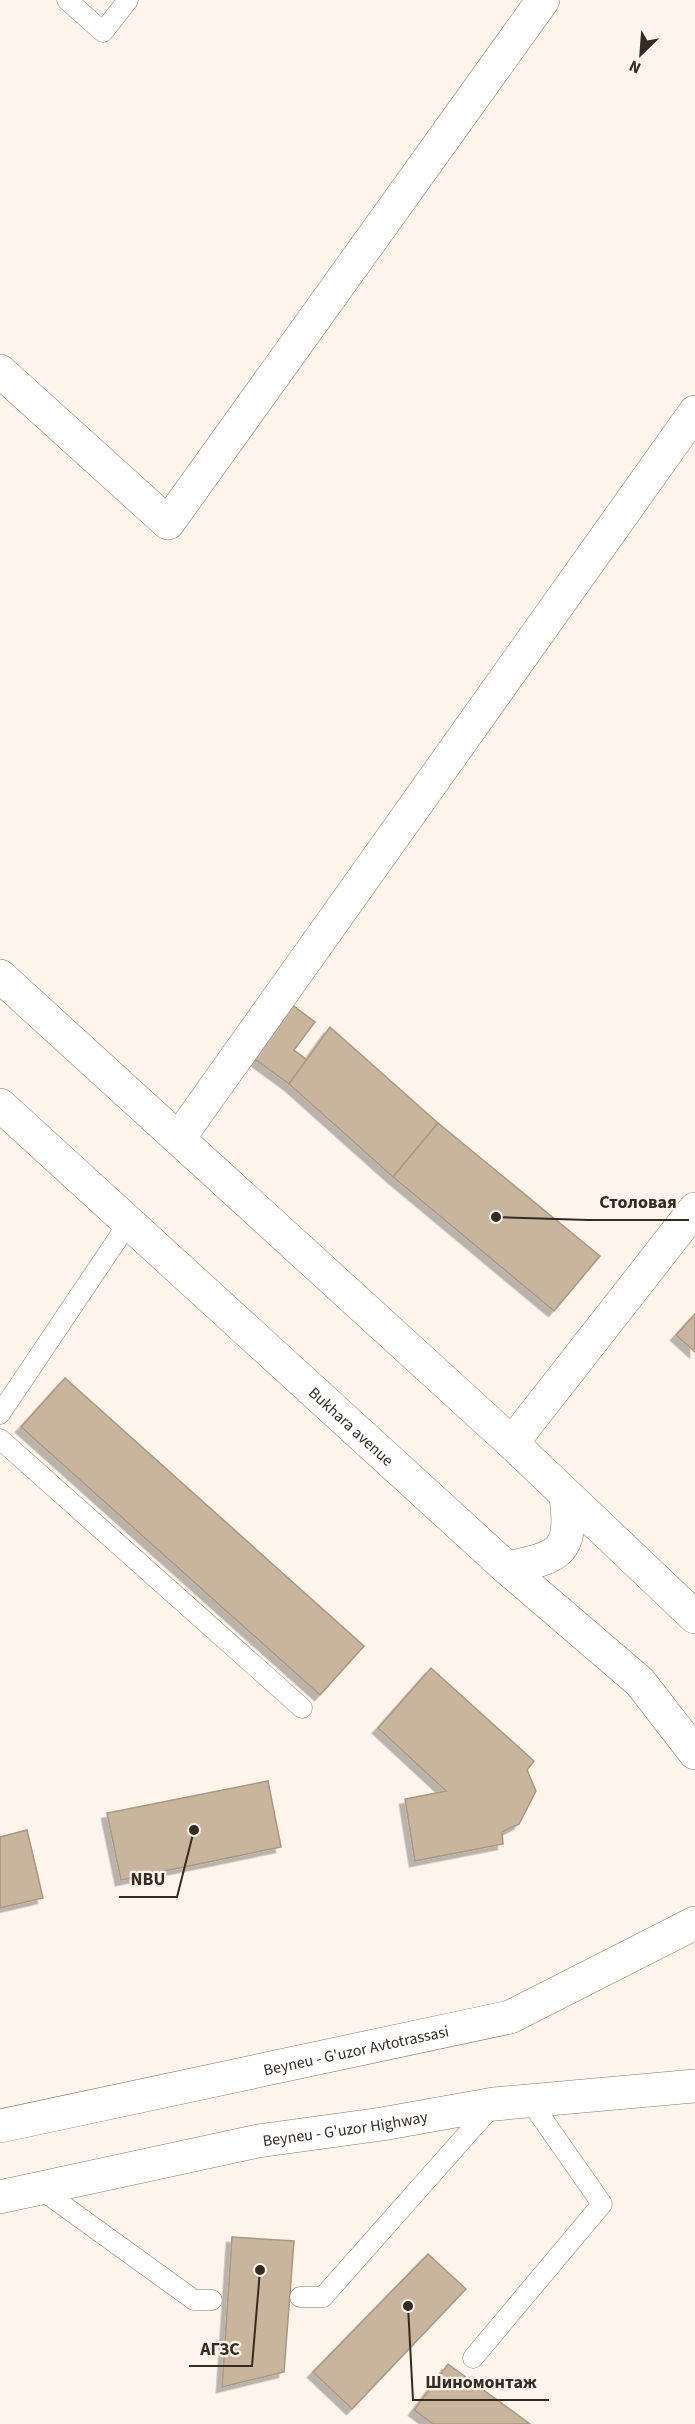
<svg xmlns="http://www.w3.org/2000/svg" width="695" height="2424" font-family="'Source Sans 3',sans-serif">
	<style>
		.building { fill: #c9b49e; stroke: #aa9781; stroke-width: 1.5; filter: url(#shadow) }
		.lines { fill: none; stroke-linecap: round; stroke-linejoin: round }
		.service-casing { stroke: #8a7762; stroke-width: 21 }
		.minor-casing { stroke: #8a7762; stroke-width: 34 }
		.primary-casing { stroke: #8a7762; stroke-width: 34 }
		.trunk-casing { stroke: #8a7762; stroke-width: 34 }
		.service { stroke: #fff; stroke-width: 20 }
		.minor { stroke: #fff; stroke-width: 33 }
		.primary { stroke: #fff; stroke-width: 33 }
		.trunk { stroke: #fff; stroke-width: 33 }
		.labels { text-anchor: middle; stroke-width: 4.5; stroke-linejoin: round; paint-order: stroke }
		.street-label { font-size: 16px; fill: #342c23; stroke: #fdf4eb }
		.leader { fill: none; stroke: #342c23; stroke-width: 2 }
		.callout-dot { fill: #342c23; stroke: #fdf4eb; stroke-width: 2 }
		.callout-label { font-size: 18px; text-anchor: middle; font-weight: bold; fill: #342c23; stroke: #fdf4eb; stroke-width: 4.5; stroke-linejoin: round; paint-order: stroke }
	</style>
	<defs>
		<filter id="shadow"><feDropShadow dx="-5.5" dy="5.5" stdDeviation="0" flood-color="#0004"/></filter>
	</defs>
	<rect width="100%" height="100%" fill="#fdf4eb"/>
	<g class="building">
		<path d="M291,1004L315,1022L294,1050L307,1060L289,1084L252,1057Z"/>
		<path d="M330,1027L438,1123L393,1177L289,1084Z"/>
		<path d="M438,1123L600,1256L554,1311L393,1177Z"/>
		<path d="M695,1314V1352L676,1335Z"/>
		<path d="M65,1378L364,1646L320,1695L21,1427Z"/>
		<path d="M431,1668L534,1761L527,1770L536,1791L519,1824L502,1832L503,1844L415,1861L405,1799L446,1791L378,1728Z"/>
		<path d="M268,1781L281,1847L121,1880L107,1813Z"/>
		<path d="M27,1830L43,1898L0,1908V1837Z"/>
		<path d="M232,2237L294,2241L284,2372L222,2387Z"/>
		<path d="M428,2254L466,2289L352,2409L313,2372Z"/>
		<path d="M448,2364L530,2424H433L414,2410Z"/>
	</g>
	<g class="lines">
		<defs>
			<g id="service">
				<path d="M67,0L103,32L128,0"/>
				<path d="M0,1414L129,1222"/>
				<path d="M0,1439L302,1708"/>
				<path d="M39,2188L194,2300H212"/>
				<path d="M300,2297H323L493,2105"/>
				<path d="M473,2358L602,2204L530,2101"/>
			</g>
			<g id="minor">
				<path d="M0,371L168,523L543,0"/>
				<path d="M179,1138L695,412"/>
				<path d="M512,1443L695,1209"/>
			</g>
			<g id="primary">
				<path d="M0,976L512,1443L695,1617"/>
				<path id="s1" d="M0,1105L507,1568L640,1682L695,1753"/>
				<path d="M507,1568C558,1557 574,1554 566,1497"/>
			</g>
			<g id="trunk">
				<path id="s2" d="M0,2126L510,2017L695,1923"/>
				<path id="s3" d="M0,2197L258,2141L382,2124L494,2104L695,2086"/>
			</g>
		</defs>
		<use href="#service" class="service-casing"/>
		<use href="#minor" class="minor-casing"/>
		<use href="#primary" class="primary-casing"/>
		<use href="#trunk" class="trunk-casing"/>
		<use href="#service" class="service"/>
		<use href="#minor" class="minor"/>
		<use href="#primary" class="primary"/>
		<use href="#trunk" class="trunk"/>
	</g>
	<g class="labels">
		<g class="street-label">
			<text dy="6" stroke="none"><textPath href="#s1" startOffset="476">Bukhara avenue</textPath></text>
			<text dy="6" stroke="none"><textPath href="#s2" startOffset="364">Beyneu - G'uzor Avtotrassasi</textPath></text>
			<text dy="6" stroke="none"><textPath href="#s3" startOffset="352">Beyneu - G'uzor Highway</textPath></text>
		</g>
	</g>
	<path class="leader" d="M496 1217L588 1220H689M194 1830L177 1897H119M260 2270L252 2366H189M408 2306L413 2400H549"/>
	<g class="callout-dot">
		<circle cx="496" cy="1217" r="6"/>
		<circle cx="194" cy="1830" r="6"/>
		<circle cx="260" cy="2270" r="6"/>
		<circle cx="408" cy="2306" r="6"/>
	</g>
	<g class="callout-label">
		<text x="638" y="1208">Столовая</text>
		<text x="148" y="1885">NBU</text>
		<text x="220" y="2355">АГЗС</text>
		<text x="481" y="2388">Шиномонтаж</text>
	</g>
	<g transform="translate(641 54) rotate(205)" stroke="#fdf4eb" stroke-width="4.5" paint-order="stroke">
	<path d="M0-4.5L10 22L0 15L-10 22Z" fill="#342c23"/>
	<text y="-9" font-size="16" font-weight="bold" text-anchor="middle" fill="#342c23">N</text>
	</g>
</svg>
